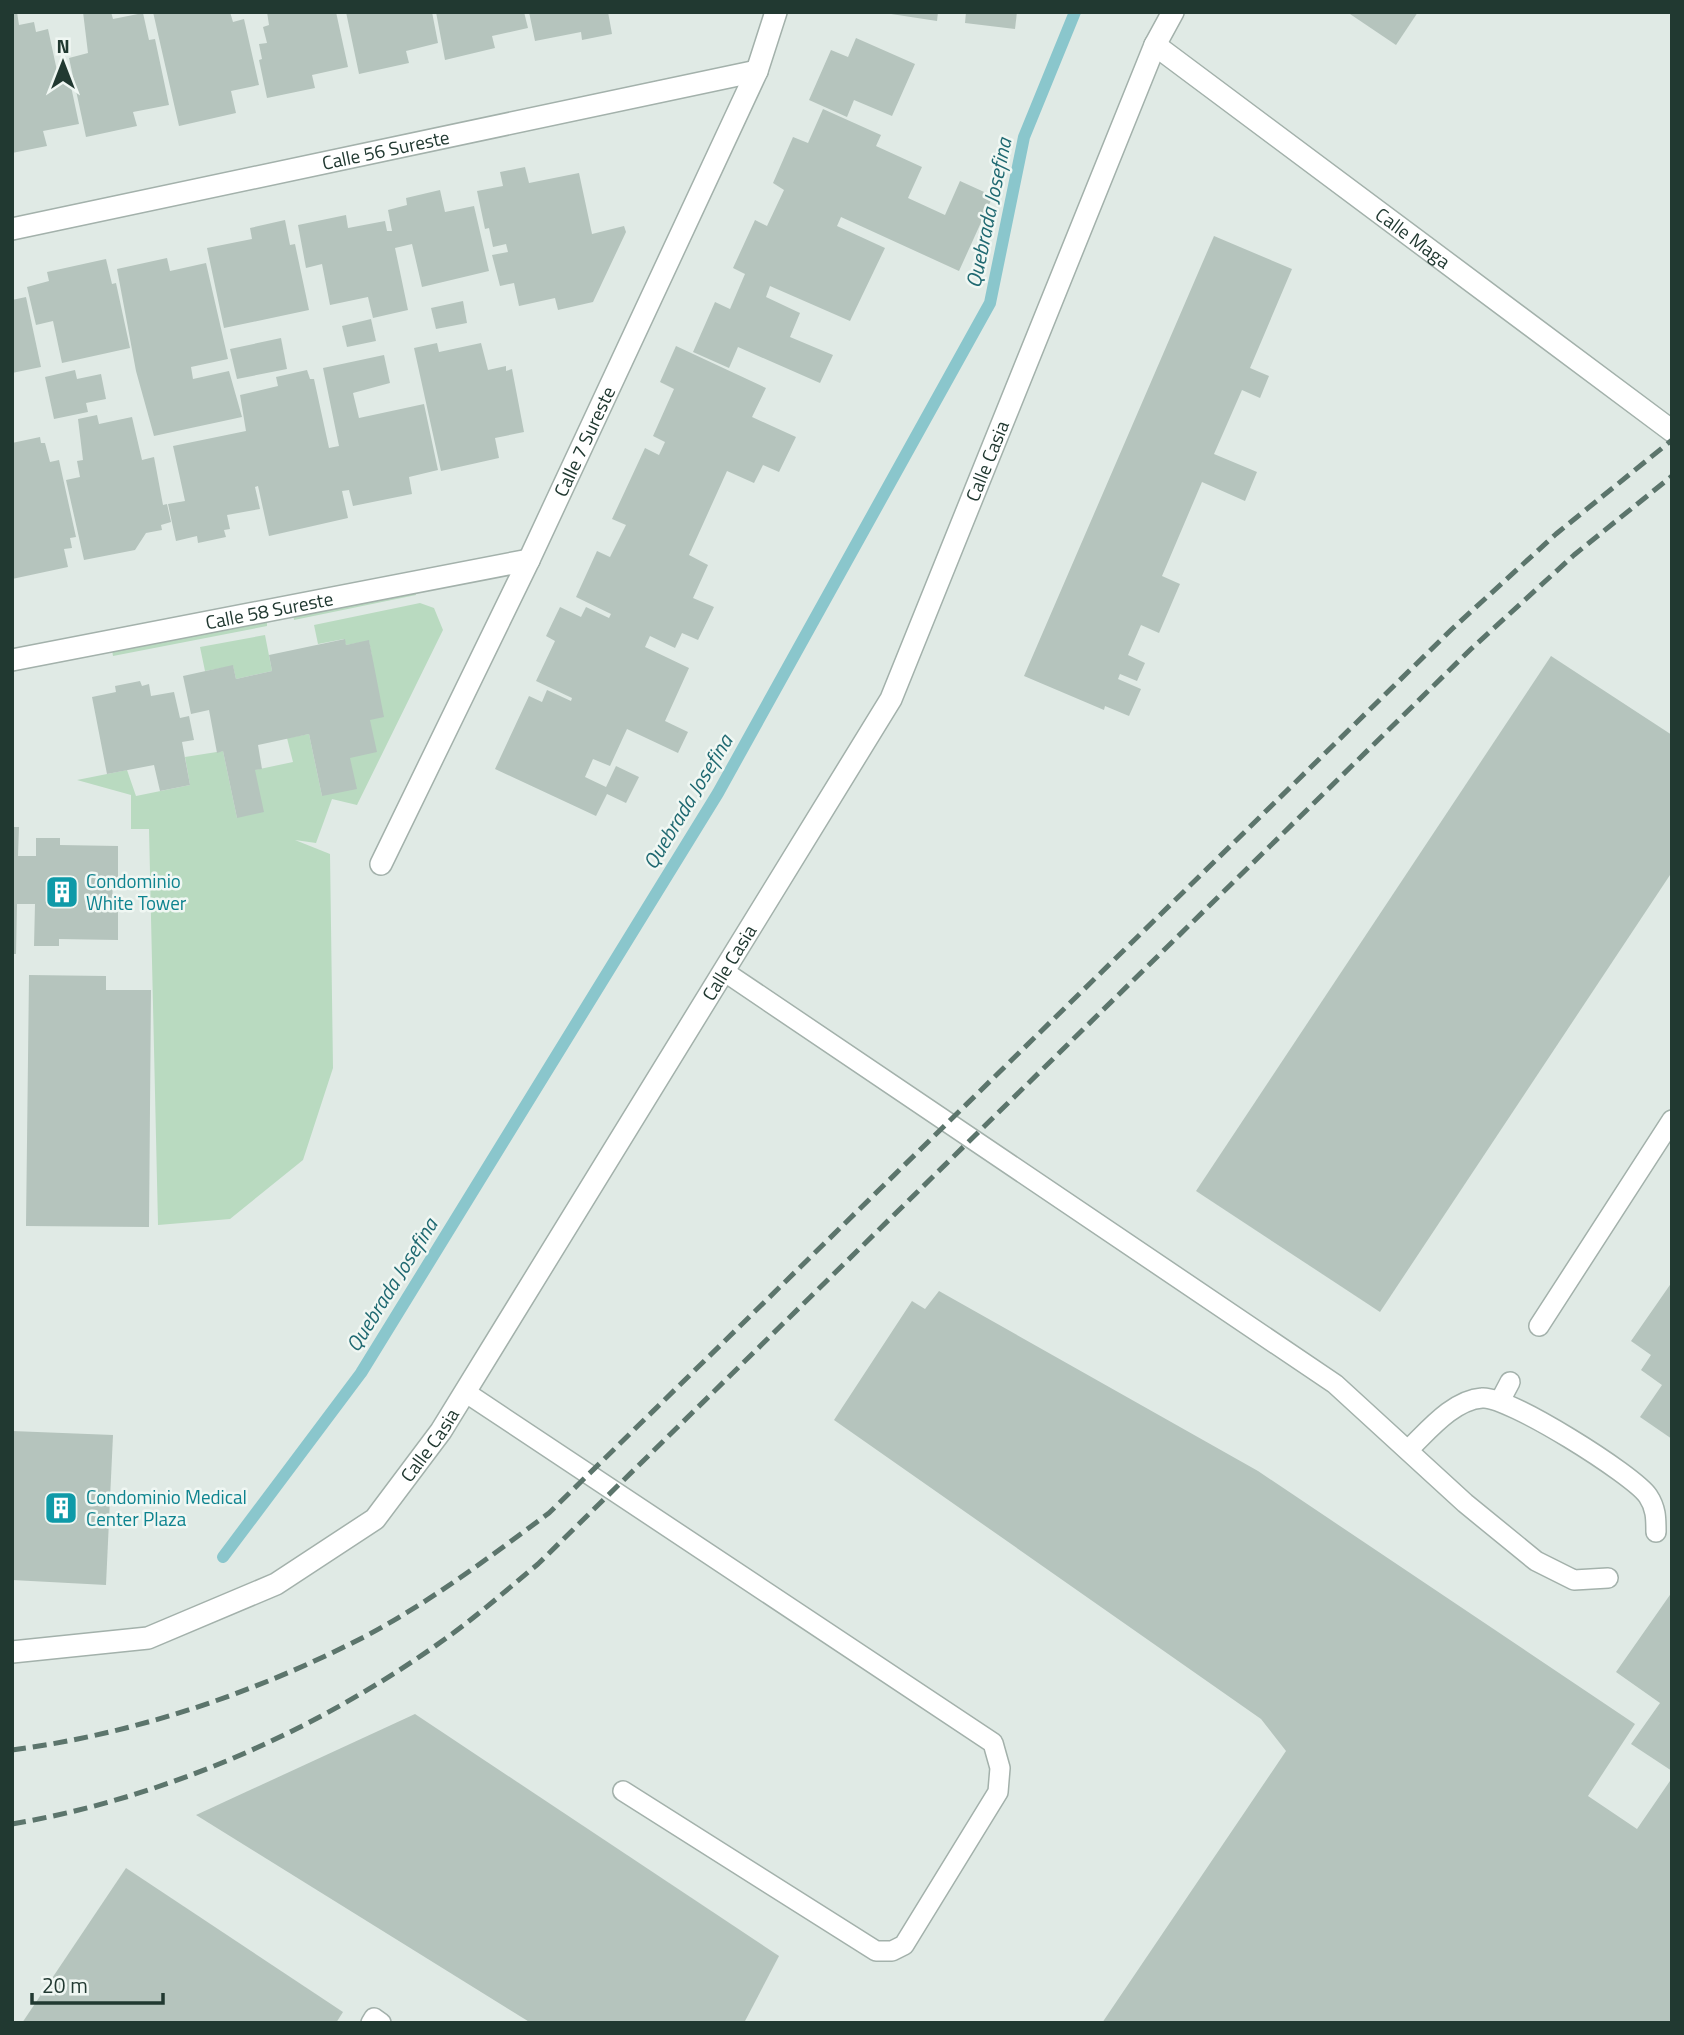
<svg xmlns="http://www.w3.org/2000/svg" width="1684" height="2035" font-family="'Titillium Web',sans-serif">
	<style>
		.green { fill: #b9dac0 }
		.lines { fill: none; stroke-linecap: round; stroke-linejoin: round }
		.stream { stroke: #8ac6cc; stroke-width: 12 }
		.building { fill: #b5c4bd }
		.lane-casing { stroke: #a3b1ab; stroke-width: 22 }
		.street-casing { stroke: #a3b1ab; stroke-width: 24 }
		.lane { stroke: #fff; stroke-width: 19 }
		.street { stroke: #fff; stroke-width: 21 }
		.rail { stroke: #5c756c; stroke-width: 5; stroke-dasharray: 14 7; stroke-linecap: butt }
		.labels { text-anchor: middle; stroke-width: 5; stroke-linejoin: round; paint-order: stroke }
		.street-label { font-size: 19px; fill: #213931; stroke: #f0f7f3 }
		.culture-label { font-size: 19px; fill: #0d838f; stroke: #f0f7f3; text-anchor: start }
		.water-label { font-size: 21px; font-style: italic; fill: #1f6971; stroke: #f0f7f3 }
	</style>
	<rect width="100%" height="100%" fill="#e0eae5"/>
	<g class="green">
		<path d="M415,588L416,595L294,620L293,612Z"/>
		<path d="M420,603L434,608L443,630L357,805L332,799L316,843L295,840L330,854L333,1068L303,1160L230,1219L158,1225L149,829H131V795L77,780L127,770L136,796L190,785L185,757L223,751L237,818L255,770L293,762L287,738L309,734L322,796C363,740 384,711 369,641L346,645L344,639L318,644L314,625Z"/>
		<path d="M267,620V626L113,656L112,650Z"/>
		<path d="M265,635L272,671L236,679L233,666L205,671L200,647Z"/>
	</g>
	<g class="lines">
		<path class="stream" d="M223,1557L361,1373L718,793L990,303L1024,137L1075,12"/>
	</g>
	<g class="building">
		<path d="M12,12H17L19,25L34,22L36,32L48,29L59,80L69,77L79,124L43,131L47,146L12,153Z"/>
		<path d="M83,12H111L113,19L143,13L149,40L155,39L169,105L133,112L137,126L86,137L69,58L88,53Z"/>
		<path d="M153,12H230L233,22L244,19L259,85L231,91L236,113L179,126Z"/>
		<path d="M267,12H336L348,67L312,75L315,88L267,98L259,60L262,59L259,44L267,43L263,27L269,25Z"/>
		<path d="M346,12H432L438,43L406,51L409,63L359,74Z"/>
		<path d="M436,12H524L528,28L492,36L495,48L445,60Z"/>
		<path d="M529,12H608L612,34L582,40L581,32L535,41Z"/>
		<path d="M878,12H938L937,21Z"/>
		<path d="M966,12H1017L1015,29L965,23Z"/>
		<path d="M1347,12H1418L1396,45Z"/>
		<path d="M856,38L915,64L892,116L854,100L847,117L809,100L831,50L848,57Z"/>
		<path d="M823,109L881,135L876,146L922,167L908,198L945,215L960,181L993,196L959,271L841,217L837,226L885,248L850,321L770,286L766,297L800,313L790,337L833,355L820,383L738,347L729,368L693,352L715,302L730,309L745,274L733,268L755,220L767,226L784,190L773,183L793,137L808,143Z"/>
		<path d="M525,167L529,183L579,173L592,234L624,226L626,232L593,302L558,310L555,298L519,306L514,283L500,286L492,255L508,252L506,244L493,247L489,228L485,229L477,191L503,186L500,172Z"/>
		<path d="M440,190L445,212L474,206L489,271L422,287L412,244L395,248L408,310L373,318L368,297L330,305L322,264L306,268L298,225L346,215L348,228L385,221L387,231H392L388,210L407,205L406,198Z"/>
		<path d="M285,220L290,245L295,244L309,310L224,328L207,248L252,239L250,228Z"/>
		<path d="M1214,236L1292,269L1250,368L1269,376L1260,398L1242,390L1214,454L1257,472L1245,501L1202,482L1162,576L1180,584L1159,633L1141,625L1128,655L1145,663L1137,681L1120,674L1118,679L1141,689L1129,716L1105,706L1104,710L1024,676Z"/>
		<path d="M167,258L170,271L206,263L228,359L191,367L193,379L229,371L242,417L154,436L136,371L117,269Z"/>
		<path d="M106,259L112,284L116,283L130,348L62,363L53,321L36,325L27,287L49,281L47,272Z"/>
		<path d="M26,297L41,367L12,373V300Z"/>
		<path d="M463,301L467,323L436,329L431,308Z"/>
		<path d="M371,319L376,341L347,347L342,326Z"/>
		<path d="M281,338L287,369L237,379L230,349Z"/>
		<path d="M437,343L439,352L481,343L488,370L506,366V371L512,369L524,432L495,438L499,458L441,471L414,348Z"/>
		<path d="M676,346L766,388L752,417L796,437L779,472L763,465L754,483L727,471L689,555L708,565L693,598L714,607L698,640L682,633L675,648L650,636L645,647L689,668L665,721L688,732L678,753L627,729L610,766L593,759L585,777L606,787L616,766L639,777L626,803L607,794L596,816L495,769L529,696L542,702L547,690L571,701L572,698L536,681L555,641L546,636L560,607L581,617L586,607L609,618L611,614L576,597L597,551L610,557L626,525L612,519L645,448L659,455L665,442L653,436L674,389L660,382Z"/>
		<path d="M384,355L390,383L353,393L359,418L424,404L438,470L409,477L412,494L353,506L349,490L342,491L348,518L269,536L258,486L255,487L260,509L227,515L230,529L224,530L226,537L198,543L197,536L176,541L168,504L185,501L173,446L246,431L240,395L278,386L276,377L307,370L310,379H314L329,448L339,446L323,368Z"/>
		<path d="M75,370L77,379L101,374L106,399L86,403L88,412L54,419L45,377Z"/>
		<path d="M97,415L99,424L132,417L142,460L154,457L163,505L167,504L171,522L161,525L162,530L146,533L135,550L84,560L66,480L80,477L77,461L83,460L78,419Z"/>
		<path d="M40,437L41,443H45L50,462L59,460L76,537L70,538L72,548L64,549L68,567L12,579V443Z"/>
		<path d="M345,639L346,645L369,640L384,717L370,720L377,752L350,758L357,789L322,796L309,734L258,745L262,769L255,770L264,812L237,818L223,751L217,753L209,710L191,714L183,676L233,665L236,679L272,671L269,655Z"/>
		<path d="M1551,656L1672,735V872L1380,1312L1196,1191Z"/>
		<path d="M140,681L142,686L149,684L151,696L174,692L180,718L189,716L194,740L182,742L190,785L160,791L154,765L107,774L92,697L116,692L115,686Z"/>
		<path d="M12,827H19L18,856H36V838H60V845L118,846V882H113L112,903L118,904V940L59,939V946H34L35,904H17L16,954H12Z"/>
		<path d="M29,975L106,976V990H151L149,1227L26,1226Z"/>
		<path d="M1672,1282V1439L1640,1417L1662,1385L1641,1370L1651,1355L1631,1341Z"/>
		<path d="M939,1291L1258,1471L1635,1724L1588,1796L1637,1829L1672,1778V2023H1102L1286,1751L1261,1719L834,1420L912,1301L925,1309Z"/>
		<path d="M12,1431L113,1435L106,1585L12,1580Z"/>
		<path d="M1672,1592V1771L1631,1744L1660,1703L1616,1672Z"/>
		<path d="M415,1714L779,1956L744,2023H531L196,1815Z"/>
		<path d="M126,1868L343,2012L336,2023H22Z"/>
	</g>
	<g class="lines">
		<defs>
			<g id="lane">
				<path d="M725,972L1335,1384L1465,1503L1536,1561L1574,1580L1608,1578"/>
				<path d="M1539,1326L1672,1120"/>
				<path d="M465,1392L993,1743L1000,1768L998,1792L904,1945L892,1951H876L623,1791"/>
				<path d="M1500,1401L1510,1382"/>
				<path d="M1408,1450C1428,1431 1453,1400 1482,1398C1507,1395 1634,1475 1648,1496C1656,1508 1656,1518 1656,1532"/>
				<path d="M371,2023L374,2018L381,2023"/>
			</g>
			<g id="street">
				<path id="s1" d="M1155,45L1672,431"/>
				<path id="s2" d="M12,229L757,71"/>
				<path id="s3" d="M12,660L529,560"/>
				<path id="s4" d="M381,864L529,560L757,71L776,12"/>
				<path id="s5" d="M12,1652L148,1638L276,1584L375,1519L441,1431L891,699L1155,45L1173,12"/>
			</g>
		</defs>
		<use href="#lane" class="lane-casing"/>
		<use href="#street" class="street-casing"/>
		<use href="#lane" class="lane"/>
		<use href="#street" class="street"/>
		<g class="rail">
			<path d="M12,1750C134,1734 255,1693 364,1637C430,1602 490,1557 549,1513L1452,629L1556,534L1672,440"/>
			<path d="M12,1824C169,1797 323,1728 452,1634C482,1612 510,1587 538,1564L1471,649L1574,555L1672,476"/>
		</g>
	</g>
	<defs>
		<symbol id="building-square" viewBox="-11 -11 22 22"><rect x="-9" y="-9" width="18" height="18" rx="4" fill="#0f9aa8" stroke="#f0f7f3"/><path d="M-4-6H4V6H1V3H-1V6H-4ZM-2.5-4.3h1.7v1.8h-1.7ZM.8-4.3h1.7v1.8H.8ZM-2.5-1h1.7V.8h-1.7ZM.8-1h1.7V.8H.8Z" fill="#fff"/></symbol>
	</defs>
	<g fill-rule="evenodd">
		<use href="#building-square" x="43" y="873" width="38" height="38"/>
		<use href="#building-square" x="42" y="1489" width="38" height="38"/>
	</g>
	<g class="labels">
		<g class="street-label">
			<text dy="7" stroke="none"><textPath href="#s2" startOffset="382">Calle 56 Sureste</textPath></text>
			<text dy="7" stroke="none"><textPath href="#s1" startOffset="322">Calle Maga</textPath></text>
			<text dy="7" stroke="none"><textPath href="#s4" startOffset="469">Calle 7 Sureste</textPath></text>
			<text dy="7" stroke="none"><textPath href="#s5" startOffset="1620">Calle Casia</textPath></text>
			<text dy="7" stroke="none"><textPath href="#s3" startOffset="262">Calle 58 Sureste</textPath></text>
			<text dy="7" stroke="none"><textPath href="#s5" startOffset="1054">Calle Casia</textPath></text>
			<text dy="7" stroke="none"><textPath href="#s5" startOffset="486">Calle Casia</textPath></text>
		</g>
		<g class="culture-label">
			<text x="86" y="888">Condominio<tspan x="86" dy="22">White Tower</tspan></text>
			<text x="86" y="1504">Condominio Medical<tspan x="86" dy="22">Center Plaza</tspan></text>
		</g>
		<g class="water-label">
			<text transform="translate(989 213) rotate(-78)" y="7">Quebrada Josefina</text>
			<text transform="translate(688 802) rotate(-59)" y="7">Quebrada Josefina</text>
			<text transform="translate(392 1285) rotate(-58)" y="7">Quebrada Josefina</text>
		</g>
	</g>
	<rect width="1684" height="2035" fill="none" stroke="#213931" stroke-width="28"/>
	<g transform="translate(63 63)" stroke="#f0f7f3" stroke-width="5" paint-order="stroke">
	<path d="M0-5L12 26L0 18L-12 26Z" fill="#213931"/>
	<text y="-10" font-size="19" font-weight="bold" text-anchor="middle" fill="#213931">N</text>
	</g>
	<path d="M32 1993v10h131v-10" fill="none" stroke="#213931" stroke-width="3.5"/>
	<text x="42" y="1993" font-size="21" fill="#213931" stroke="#f0f7f3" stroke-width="5" paint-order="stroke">20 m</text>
</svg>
